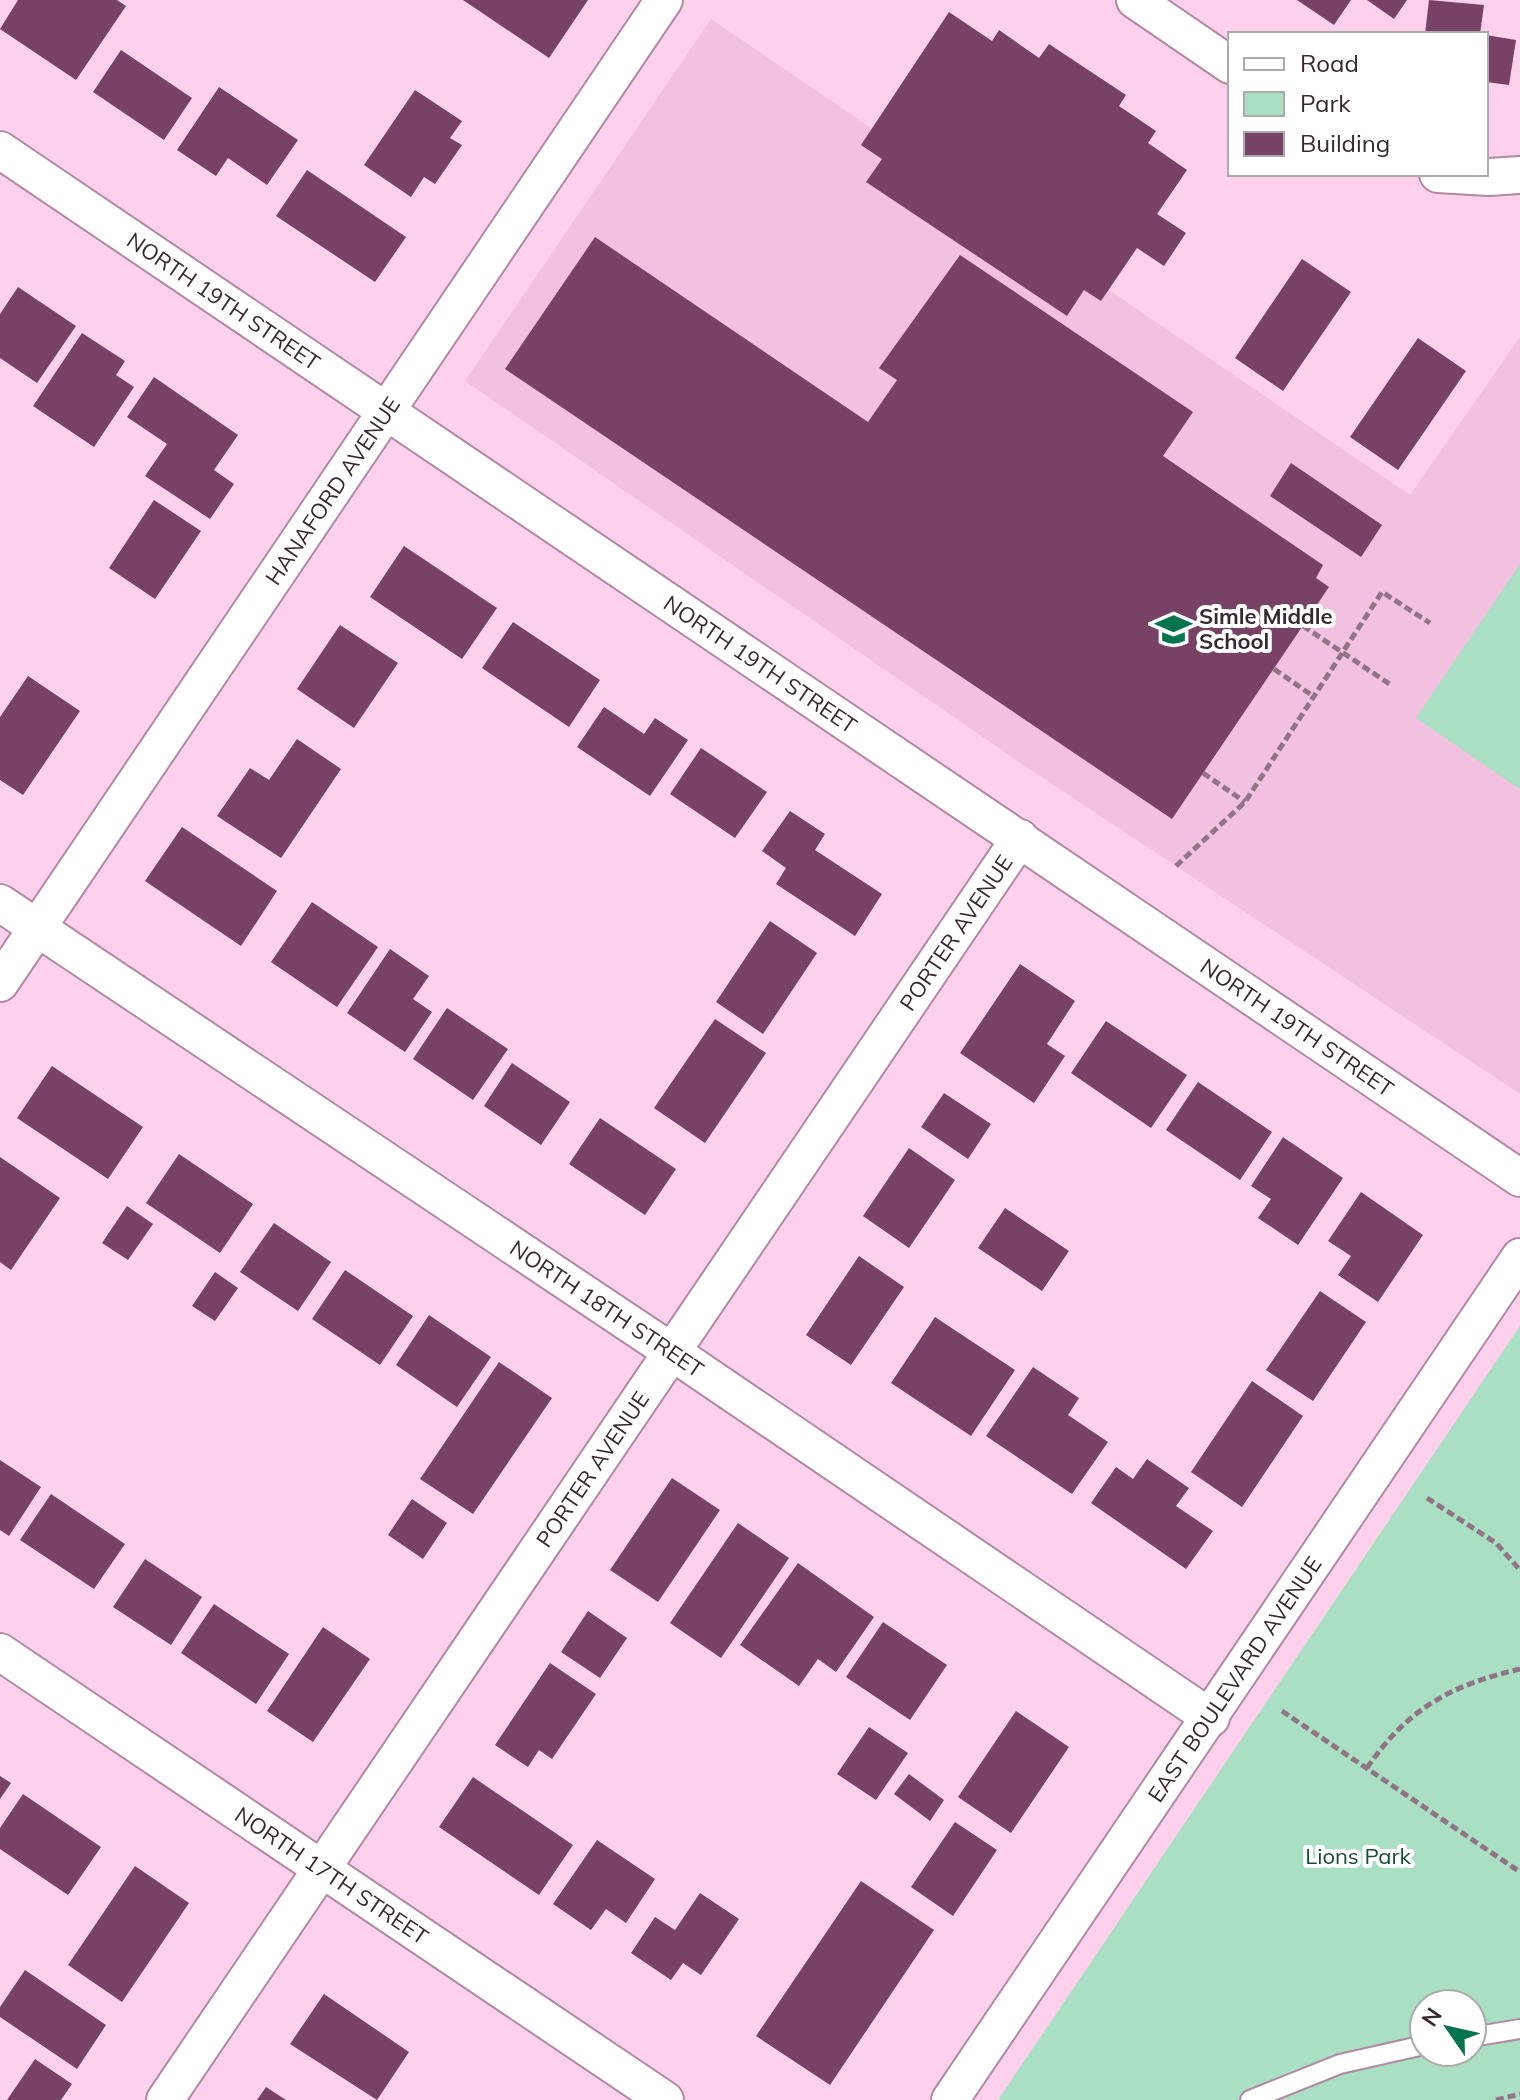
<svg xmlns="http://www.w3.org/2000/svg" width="1520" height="2100" font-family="Mulish,sans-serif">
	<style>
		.built { fill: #f2c1df }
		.green { fill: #a9dfc3; fill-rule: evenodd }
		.building { fill: #774265 }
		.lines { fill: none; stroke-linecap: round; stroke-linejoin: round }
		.service-casing { stroke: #b189a2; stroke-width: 22 }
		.minor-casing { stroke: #b189a2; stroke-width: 40 }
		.path { stroke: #917486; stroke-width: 5; stroke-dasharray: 8 4; stroke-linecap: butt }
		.service { stroke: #fff; stroke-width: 18 }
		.minor { stroke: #fff; stroke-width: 36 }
		.labels { text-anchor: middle; stroke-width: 8; stroke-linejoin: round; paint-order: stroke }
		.street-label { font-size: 22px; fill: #382832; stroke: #fff }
		.poi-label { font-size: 22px; font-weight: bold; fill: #382832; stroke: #fff; text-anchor: start }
		.park-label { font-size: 22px; fill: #164d35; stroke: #fff }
	</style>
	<rect width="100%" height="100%" fill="#fdd1ec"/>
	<path class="built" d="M711,19L1410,495L1520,337V1094L1019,762L465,381Z"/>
	<g class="green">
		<path d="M1520,564V789L1416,718Z"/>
		<path d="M1520,1326V2100H998ZM1424,2004H1472V2052H1424Z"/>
	</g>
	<g class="building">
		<path d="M18,0H117L126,6L76,80L0,29Z"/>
		<path d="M463,0H588L549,58Z"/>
		<path d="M1297,0H1351L1334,25Z"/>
		<path d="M1367,0H1407L1394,19Z"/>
		<path d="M1429,0L1484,5L1480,34H1425Z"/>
		<path d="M949,12L992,41L999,30L1039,58L1049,44L1126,95L1119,106L1156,131L1148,143L1187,170L1157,214L1186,233L1164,266L1137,248L1101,301L1084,290L1067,316L866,182L882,159L861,145Z"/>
		<path d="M1486,35L1516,40L1509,85L1486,82Z"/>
		<path d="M121,50L192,98L164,140L93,92Z"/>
		<path d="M219,87L298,140L267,185L228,158L216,176L177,150Z"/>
		<path d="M415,90L462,121L450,138L462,145L435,184L424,177L411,197L364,165Z"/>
		<path d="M307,170L406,237L375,282L276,216Z"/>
		<path d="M595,237L868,422L897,380L879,368L960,255L1193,412L1163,456L1323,565L1316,578L1329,587L1172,819L505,369Z"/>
		<path d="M1302,259L1351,292L1283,391L1235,358Z"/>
		<path d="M18,287L76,326L37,383L0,358V314Z"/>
		<path d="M82,333L125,361L116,375L134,387L94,447L33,406Z"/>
		<path d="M1418,338L1466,371L1398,470L1350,437Z"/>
		<path d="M154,377L238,435L214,470L234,484L210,519L145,476L167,444L127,417Z"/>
		<path d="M1291,463L1382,525L1361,557L1270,496Z"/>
		<path d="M154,500L201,531L155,599L109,568Z"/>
		<path d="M404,546L497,608L462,659L370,597Z"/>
		<path d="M513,622L600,680L569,727L482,668Z"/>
		<path d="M340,625L398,663L354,728L297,689Z"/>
		<path d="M28,676L80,711L23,795L0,780V717Z"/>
		<path d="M604,707L644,734L655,718L688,740L650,796L577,747Z"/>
		<path d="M297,739L341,769L281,858L217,816L250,768L269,780Z"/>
		<path d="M701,748L767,792L735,838L670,794Z"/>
		<path d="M790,811L825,834L815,850L882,894L855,936L776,884L786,868L762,851Z"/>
		<path d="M182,827L277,891L241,946L145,881Z"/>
		<path d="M312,902L378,947L337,1007L271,962Z"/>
		<path d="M770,921L817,953L763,1034L716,1002Z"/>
		<path d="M390,949L429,976L413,999L432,1012L405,1052L347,1013Z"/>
		<path d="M1020,964L1075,1001L1047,1044L1065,1056L1034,1103L960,1053Z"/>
		<path d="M447,1008L508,1049L473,1100L413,1059Z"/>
		<path d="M715,1019L766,1053L705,1143L654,1108Z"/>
		<path d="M1106,1021L1187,1075L1151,1128L1071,1073Z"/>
		<path d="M512,1063L570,1102L541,1145L484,1106Z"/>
		<path d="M52,1066L143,1127L108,1179L17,1118Z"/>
		<path d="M1198,1082L1272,1132L1240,1180L1166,1130Z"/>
		<path d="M944,1093L991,1124L968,1159L921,1127Z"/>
		<path d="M600,1118L676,1169L645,1215L569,1164Z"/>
		<path d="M1283,1137L1343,1178L1298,1245L1258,1218L1271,1199L1251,1186Z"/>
		<path d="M909,1148L955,1180L909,1248L863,1216Z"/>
		<path d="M179,1154L253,1204L220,1253L146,1203Z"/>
		<path d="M0,1157L60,1198L11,1270L0,1262Z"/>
		<path d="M1361,1192L1423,1235L1378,1302L1338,1275L1351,1256L1328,1241Z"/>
		<path d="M127,1206L153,1224L128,1260L102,1243Z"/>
		<path d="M1005,1208L1069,1251L1042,1291L978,1248Z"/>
		<path d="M274,1223L331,1262L298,1311L240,1272Z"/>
		<path d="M859,1256L904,1287L851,1365L806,1335Z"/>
		<path d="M345,1270L413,1316L380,1365L312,1319Z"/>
		<path d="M215,1272L238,1288L215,1321L192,1306Z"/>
		<path d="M1320,1291L1366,1322L1313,1401L1266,1370Z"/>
		<path d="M429,1315L491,1357L457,1407L396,1365Z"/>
		<path d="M935,1317L1015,1370L971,1436L891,1383Z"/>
		<path d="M499,1362L552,1398L473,1514L420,1479Z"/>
		<path d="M1033,1367L1079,1398L1068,1415L1108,1442L1072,1494L986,1436Z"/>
		<path d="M1252,1381L1303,1416L1242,1507L1191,1472Z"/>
		<path d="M1147,1459L1189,1488L1176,1506L1213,1531L1186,1569L1091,1503L1116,1467L1133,1479Z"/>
		<path d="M0,1460L41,1487L9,1536L0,1530Z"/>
		<path d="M672,1478L720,1510L658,1602L610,1570Z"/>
		<path d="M51,1494L125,1544L94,1589L20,1540Z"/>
		<path d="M412,1499L447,1523L423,1559L388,1535Z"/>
		<path d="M738,1523L789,1558L721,1658L670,1623Z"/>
		<path d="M145,1559L202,1597L171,1645L113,1607Z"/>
		<path d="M798,1563L874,1617L836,1672L818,1659L799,1686L740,1645Z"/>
		<path d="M214,1604L289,1654L256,1704L181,1653Z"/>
		<path d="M588,1611L627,1638L600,1678L561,1652Z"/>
		<path d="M883,1622L947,1665L910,1720L846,1677Z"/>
		<path d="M323,1627L370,1659L313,1742L267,1711Z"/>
		<path d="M550,1663L596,1694L552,1759L539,1750L528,1767L495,1745Z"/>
		<path d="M1016,1711L1069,1747L1011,1833L958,1797Z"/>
		<path d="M869,1727L908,1753L876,1800L837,1774Z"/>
		<path d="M909,1774L944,1800L930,1821L894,1794Z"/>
		<path d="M0,1776L11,1783L0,1799Z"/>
		<path d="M473,1777L573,1845L539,1895L439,1827Z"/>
		<path d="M23,1794L101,1847L68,1895L0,1849V1828Z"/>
		<path d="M955,1822L997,1850L953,1916L911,1887Z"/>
		<path d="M597,1840L655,1879L626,1923L606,1909L591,1930L553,1904Z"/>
		<path d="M135,1866L189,1903L122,2002L68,1965Z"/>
		<path d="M861,1881L934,1930L830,2085L756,2036Z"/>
		<path d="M700,1893L739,1919L701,1975L683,1963L671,1980L631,1953L655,1917L675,1930Z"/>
		<path d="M25,1970L106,2025L77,2069L0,2017V2007Z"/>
		<path d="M324,1994L409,2052L377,2100L290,2044Z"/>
		<path d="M35,2059L72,2084L61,2100H7Z"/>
		<path d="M266,2087L286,2100H257Z"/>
	</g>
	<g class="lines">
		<defs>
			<g id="service">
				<path d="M1472,2037L1520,2029"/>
				<path d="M1250,2100L1340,2064L1424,2045"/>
			</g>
			<g id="minor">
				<path d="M1135,0L1230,65"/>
				<path id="s1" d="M0,150L1520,1178"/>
				<path d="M1438,174L1489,177L1520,175"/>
				<path id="s2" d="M0,903L672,1352L1211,1718"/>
				<path id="s3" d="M0,983L664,0"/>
				<path id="s4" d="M0,1652L665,2100"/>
				<path id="s5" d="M165,2100L1020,838"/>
				<path id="s6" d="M950,2100L1520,1257"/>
			</g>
		</defs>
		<use href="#service" class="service-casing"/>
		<use href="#minor" class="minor-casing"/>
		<g class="path">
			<path d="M1303,626L1391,685"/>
			<path d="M1274,669L1313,696"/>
			<path d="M1203,773L1245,802"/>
			<path d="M1176,866L1245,802L1382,592L1430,623"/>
			<path d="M1427,1498L1496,1543L1520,1570"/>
			<path d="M1282,1711L1520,1872"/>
			<path d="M1367,1768C1407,1709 1451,1685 1520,1669"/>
			<path d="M1496,2100L1520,2094"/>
		</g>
		<use href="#service" class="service"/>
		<use href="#minor" class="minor"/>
	</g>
	<defs>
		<symbol id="school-bare" viewBox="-9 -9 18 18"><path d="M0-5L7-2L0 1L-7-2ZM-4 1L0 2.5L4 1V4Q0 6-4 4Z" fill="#04744d" stroke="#fff" stroke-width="2.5" paint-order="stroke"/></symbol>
	</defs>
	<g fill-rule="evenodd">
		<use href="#school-bare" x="1148" y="604" width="51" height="51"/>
	</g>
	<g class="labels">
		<g class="street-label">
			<text dy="8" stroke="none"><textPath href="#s1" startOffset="270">NORTH 19TH STREET</textPath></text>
			<text dy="8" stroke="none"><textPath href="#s3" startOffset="594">HANAFORD AVENUE</textPath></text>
			<text dy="8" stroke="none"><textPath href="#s1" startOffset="918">NORTH 19TH STREET</textPath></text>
			<text dy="8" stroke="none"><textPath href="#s5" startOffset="1410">PORTER AVENUE</textPath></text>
			<text dy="8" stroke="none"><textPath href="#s1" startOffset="1566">NORTH 19TH STREET</textPath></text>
			<text dy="8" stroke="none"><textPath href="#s2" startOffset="730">NORTH 18TH STREET</textPath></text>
			<text dy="8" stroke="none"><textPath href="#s5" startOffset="762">PORTER AVENUE</textPath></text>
			<text dy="8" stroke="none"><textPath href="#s6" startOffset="508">EAST BOULEVARD AVENUE</textPath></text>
			<text dy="8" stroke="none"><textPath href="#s4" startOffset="400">NORTH 17TH STREET</textPath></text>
		</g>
		<g class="poi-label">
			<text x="1199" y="624">Simle Middle<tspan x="1199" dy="25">School</tspan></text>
		</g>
		<g class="park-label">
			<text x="1358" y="1864">Lions Park</text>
		</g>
	</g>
	<rect x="1228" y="32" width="260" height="144" fill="#ffffff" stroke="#afa9ad" stroke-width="2"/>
	<rect x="1244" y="58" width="40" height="12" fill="#ffffff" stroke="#afa9ad" stroke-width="2"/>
	<text x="1300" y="72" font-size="24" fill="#382832">Road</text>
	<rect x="1244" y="92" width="40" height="24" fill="#a9dfc3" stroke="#afa9ad" stroke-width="2"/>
	<text x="1300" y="112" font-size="24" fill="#382832">Park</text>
	<rect x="1244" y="132" width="40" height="24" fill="#774265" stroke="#afa9ad" stroke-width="2"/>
	<text x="1300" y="152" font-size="24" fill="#382832">Building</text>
	<g transform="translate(1448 2028) rotate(304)"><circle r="38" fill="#ffffff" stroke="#afa9ad" stroke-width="2"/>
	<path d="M0-6L14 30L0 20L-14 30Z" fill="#04744d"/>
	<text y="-12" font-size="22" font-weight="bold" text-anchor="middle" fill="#382832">N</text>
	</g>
</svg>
